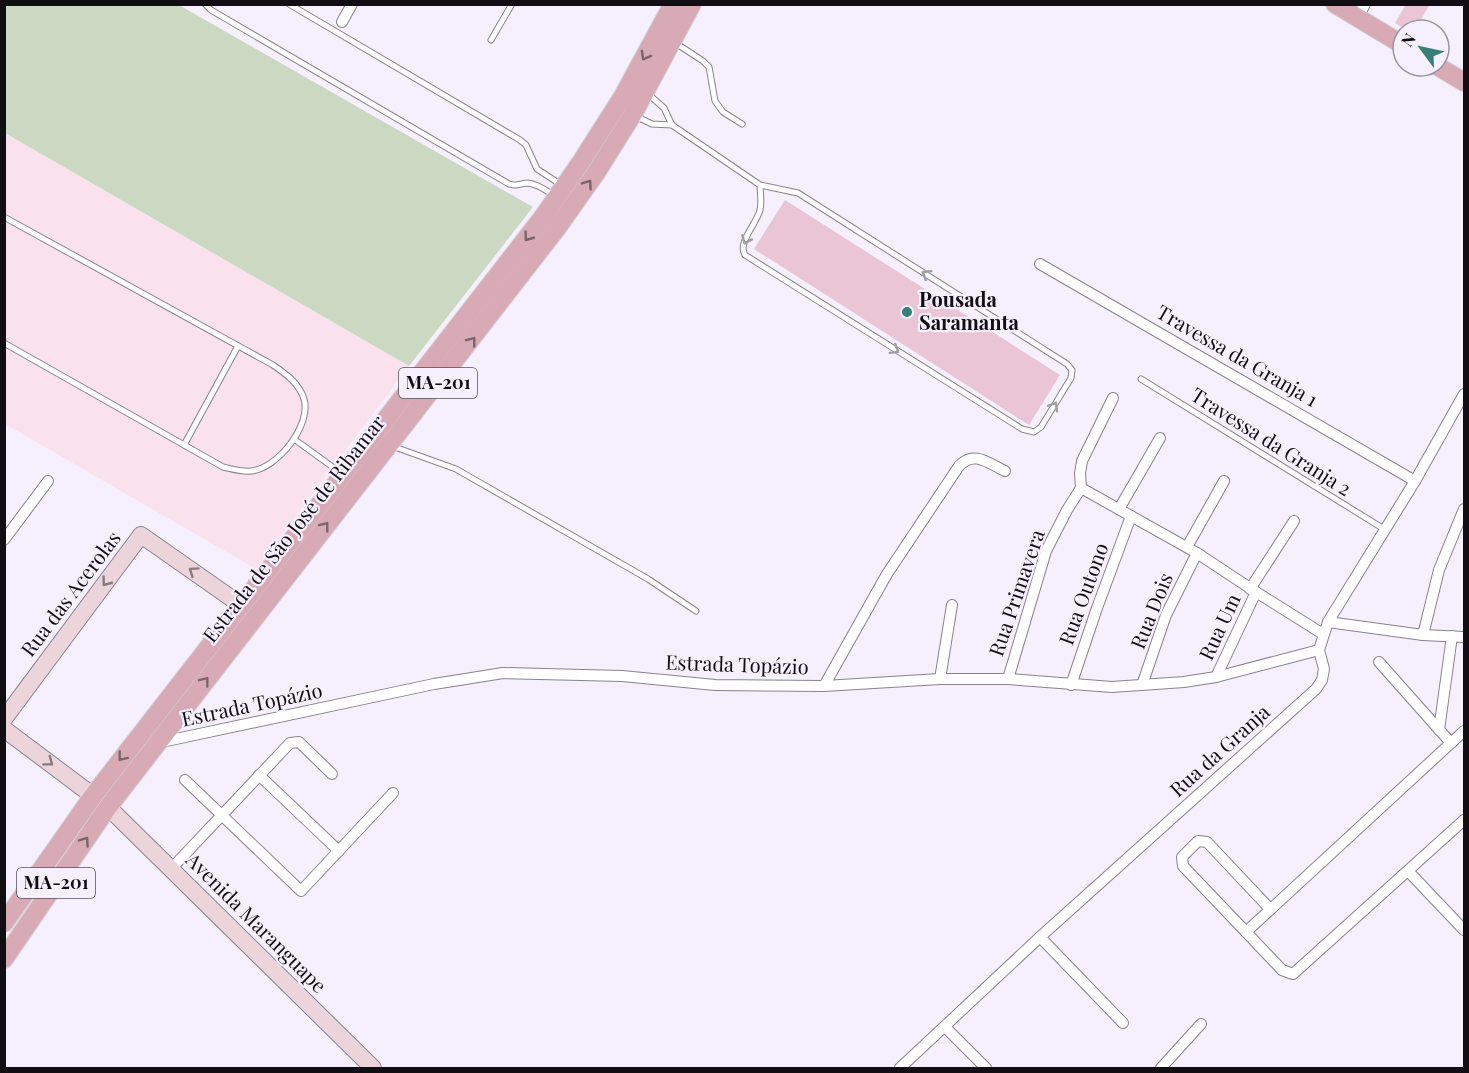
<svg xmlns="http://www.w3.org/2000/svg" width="1469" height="1073" font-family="'Playfair Display',serif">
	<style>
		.industrial { fill: #f9e2ed }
		.green { fill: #cbd9c2 }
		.building { fill: #e9c5d5 }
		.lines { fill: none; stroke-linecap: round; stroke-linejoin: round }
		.lane-casing { stroke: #888291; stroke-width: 7 }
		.street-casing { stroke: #888291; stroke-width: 12 }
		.secondary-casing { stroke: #888291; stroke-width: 18 }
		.primary-casing { stroke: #d4d4d5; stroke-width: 20 }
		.lane { stroke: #fff; stroke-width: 5 }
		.street { stroke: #fff; stroke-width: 10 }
		.secondary { stroke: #ebd5da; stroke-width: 16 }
		.primary { stroke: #d7aab5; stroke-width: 18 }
		.oneway { stroke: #7d646c }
		.oneway2 { stroke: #9f9fa1 }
		.oneway3 { stroke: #887b80 }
		.poi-dot { fill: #387f79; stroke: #f6f0fe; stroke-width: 2 }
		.labels { text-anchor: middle; stroke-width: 4.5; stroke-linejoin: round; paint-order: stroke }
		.shield { fill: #f6f0fe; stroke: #55525a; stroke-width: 1.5 }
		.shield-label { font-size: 18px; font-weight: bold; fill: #100e13 }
		.poi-label { font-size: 20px; font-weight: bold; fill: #100e13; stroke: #f6f0fe; text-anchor: start }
		.street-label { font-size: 20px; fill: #100e13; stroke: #f6f0fe }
	</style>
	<rect width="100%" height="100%" fill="#f6f0fe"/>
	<path class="industrial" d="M5,133L409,366L256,569L5,424Z"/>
	<path class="green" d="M5,4L179,5L533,207L409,366L5,133Z"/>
	<g class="building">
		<path d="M1406,4H1430L1415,30H1407L1395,23Z"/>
		<path d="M785,200L1060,375L1029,425L754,249Z"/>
	</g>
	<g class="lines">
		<defs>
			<g id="lane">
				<path d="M205,4L211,10L509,184C516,187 521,183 528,183C538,184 547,191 555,196"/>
				<path d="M289,4L520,140L526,145L537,169L560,184"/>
				<path d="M491,40L512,4"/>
				<path d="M674,42L703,61L709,67L715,101L723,112L742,124"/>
				<path d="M648,94L664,108L672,125"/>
				<path d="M635,116L652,124L672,125L760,185L798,193L1067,364L1072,370L1071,378L1041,427L1034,432L1022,429L745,255C737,243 757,223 760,210C762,202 760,193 760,185"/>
				<path d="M4,217L273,365C286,374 299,383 304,399C312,425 277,469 251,471C242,472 232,469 223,467L4,343"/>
				<path d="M1141,379L1384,529"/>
				<path d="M294,439L341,473"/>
				<path d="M184,445L238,346"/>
				<path d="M392,446L456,469L648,579L696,611"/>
			</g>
			<g id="street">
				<path d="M1358,18L1365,4"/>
				<path d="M342,22L352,4"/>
				<path d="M1040,264L1415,481"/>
				<path d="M1081,488L1197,553L1256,592L1323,634"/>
				<path d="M1081,488L1080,473L1082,461L1113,398"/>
				<path d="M1119,509L1160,438"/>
				<path d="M4,540L48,481"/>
				<path d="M1187,547L1224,481"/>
				<path d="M1250,589L1294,521"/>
				<path d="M1328,622L1423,635L1464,637"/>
				<path d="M1423,635L1439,570L1464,509"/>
				<path d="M1379,662L1451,743"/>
				<path d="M1216,677L1256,592"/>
				<path d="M940,679L952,605"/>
				<path d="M1008,679L1046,551L1067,510L1081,488"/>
				<path d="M1071,685L1097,608L1131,516"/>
				<path d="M1142,685L1166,615L1197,553"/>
				<path d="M824,686L887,574L959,466C974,450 988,463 1005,471"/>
				<path d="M1439,730L1452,636"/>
				<path d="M1464,731L1246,932L1282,970L1293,974L1464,820"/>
				<path d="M157,743L434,684L503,673L622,676L715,685L824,686L940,679H1008L1112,687L1184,682L1216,677L1319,650"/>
				<path d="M259,775L339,851"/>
				<path d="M185,780L301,891L393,793"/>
				<path d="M171,869L290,743L299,742L332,774"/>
				<path d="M1408,871L1464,930"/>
				<path d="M1246,932L1183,866L1182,857L1198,841L1207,842L1270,909"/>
				<path d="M1040,937L1123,1023"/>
				<path d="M945,1027L986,1068"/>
				<path d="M900,1068L1040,937L1316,689L1322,680L1324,669L1319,650L1328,622L1415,481L1464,394"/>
				<path d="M1161,1068L1201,1024"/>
			</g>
			<g id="secondary">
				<path d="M4,719L141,535L241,605"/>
				<path d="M4,729L108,807L373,1068"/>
			</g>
			<g id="primary">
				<path d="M1335,4L1403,45"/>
				<path d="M1437,66L1464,82"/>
				<path d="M4,923L93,796L543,217L581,162L623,96L673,4"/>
				<path d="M4,959L108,807L557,228L596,173L633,114L692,4"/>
			</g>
		</defs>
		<use href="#lane" class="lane-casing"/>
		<use href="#street" class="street-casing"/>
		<use href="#secondary" class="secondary-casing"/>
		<use href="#primary" class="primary-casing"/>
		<use href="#lane" class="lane"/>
		<use href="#street" class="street"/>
		<use href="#secondary" class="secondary"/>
		<use href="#primary" class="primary"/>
	</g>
	<defs><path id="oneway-chevron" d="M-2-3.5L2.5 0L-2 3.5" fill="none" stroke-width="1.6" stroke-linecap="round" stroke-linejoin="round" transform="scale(1.5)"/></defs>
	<g class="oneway">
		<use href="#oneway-chevron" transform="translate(645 56) rotate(119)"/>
		<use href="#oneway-chevron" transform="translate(588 184) rotate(-55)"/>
		<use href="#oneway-chevron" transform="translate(528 237) rotate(127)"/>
		<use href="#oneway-chevron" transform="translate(472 341) rotate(-52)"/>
		<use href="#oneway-chevron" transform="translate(325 526) rotate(-52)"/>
		<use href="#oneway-chevron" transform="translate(205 681) rotate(-52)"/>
		<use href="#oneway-chevron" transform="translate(122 757) rotate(128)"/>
		<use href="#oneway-chevron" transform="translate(85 841) rotate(-55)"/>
	</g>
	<g class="oneway2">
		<use href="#oneway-chevron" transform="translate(746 240) rotate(114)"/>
		<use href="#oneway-chevron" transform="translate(926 274) rotate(-148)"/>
		<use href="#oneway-chevron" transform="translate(895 350) rotate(32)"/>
		<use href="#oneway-chevron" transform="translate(1054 406) rotate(-59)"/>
	</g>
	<g class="oneway3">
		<use href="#oneway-chevron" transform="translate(193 571) rotate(-145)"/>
		<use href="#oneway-chevron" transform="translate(106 582) rotate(127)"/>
		<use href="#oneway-chevron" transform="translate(49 762) rotate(37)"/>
	</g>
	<circle class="poi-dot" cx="907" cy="312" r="6"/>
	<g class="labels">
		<g class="shield">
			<rect x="399" y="368" width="78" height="30" rx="4.5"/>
			<rect x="17" y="868" width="78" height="30" rx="4.5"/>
		</g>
		<g class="shield-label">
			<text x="438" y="389">MA-201</text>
			<text x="56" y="889">MA-201</text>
		</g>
		<g class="poi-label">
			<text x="919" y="307">Pousada<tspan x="919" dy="23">Saramanta</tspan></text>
		</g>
		<g class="street-label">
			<text transform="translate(1237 356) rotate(30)" y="7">Travessa da Granja 1</text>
			<text transform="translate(1271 442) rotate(32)" y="7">Travessa da Granja 2</text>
			<text transform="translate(294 529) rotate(-52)" y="7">Estrada de São José de Ribamar</text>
			<text transform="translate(1017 593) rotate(-71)" y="7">Rua Primavera</text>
			<text transform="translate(71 594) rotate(-53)" y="7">Rua das Acerolas</text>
			<text transform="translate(1084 594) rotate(-70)" y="7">Rua Outono</text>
			<text transform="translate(1152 611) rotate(-68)" y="7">Rua Dois</text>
			<text transform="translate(1220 627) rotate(-65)" y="7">Rua Um</text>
			<text transform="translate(737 665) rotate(2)" y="7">Estrada Topázio</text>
			<text transform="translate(252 705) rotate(-12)" y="7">Estrada Topázio</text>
			<text transform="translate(1220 751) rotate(-42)" y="7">Rua da Granja</text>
			<text transform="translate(256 923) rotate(45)" y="7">Avenida Maranguape</text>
		</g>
	</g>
	<rect width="1469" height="1073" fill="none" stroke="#100e13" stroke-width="12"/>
	<g transform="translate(1421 48) rotate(303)"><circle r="28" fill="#f6f0fe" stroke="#9a96a0" stroke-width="1.5"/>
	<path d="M0-4.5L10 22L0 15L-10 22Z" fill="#387f79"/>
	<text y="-9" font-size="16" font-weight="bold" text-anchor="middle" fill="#100e13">N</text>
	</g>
</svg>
